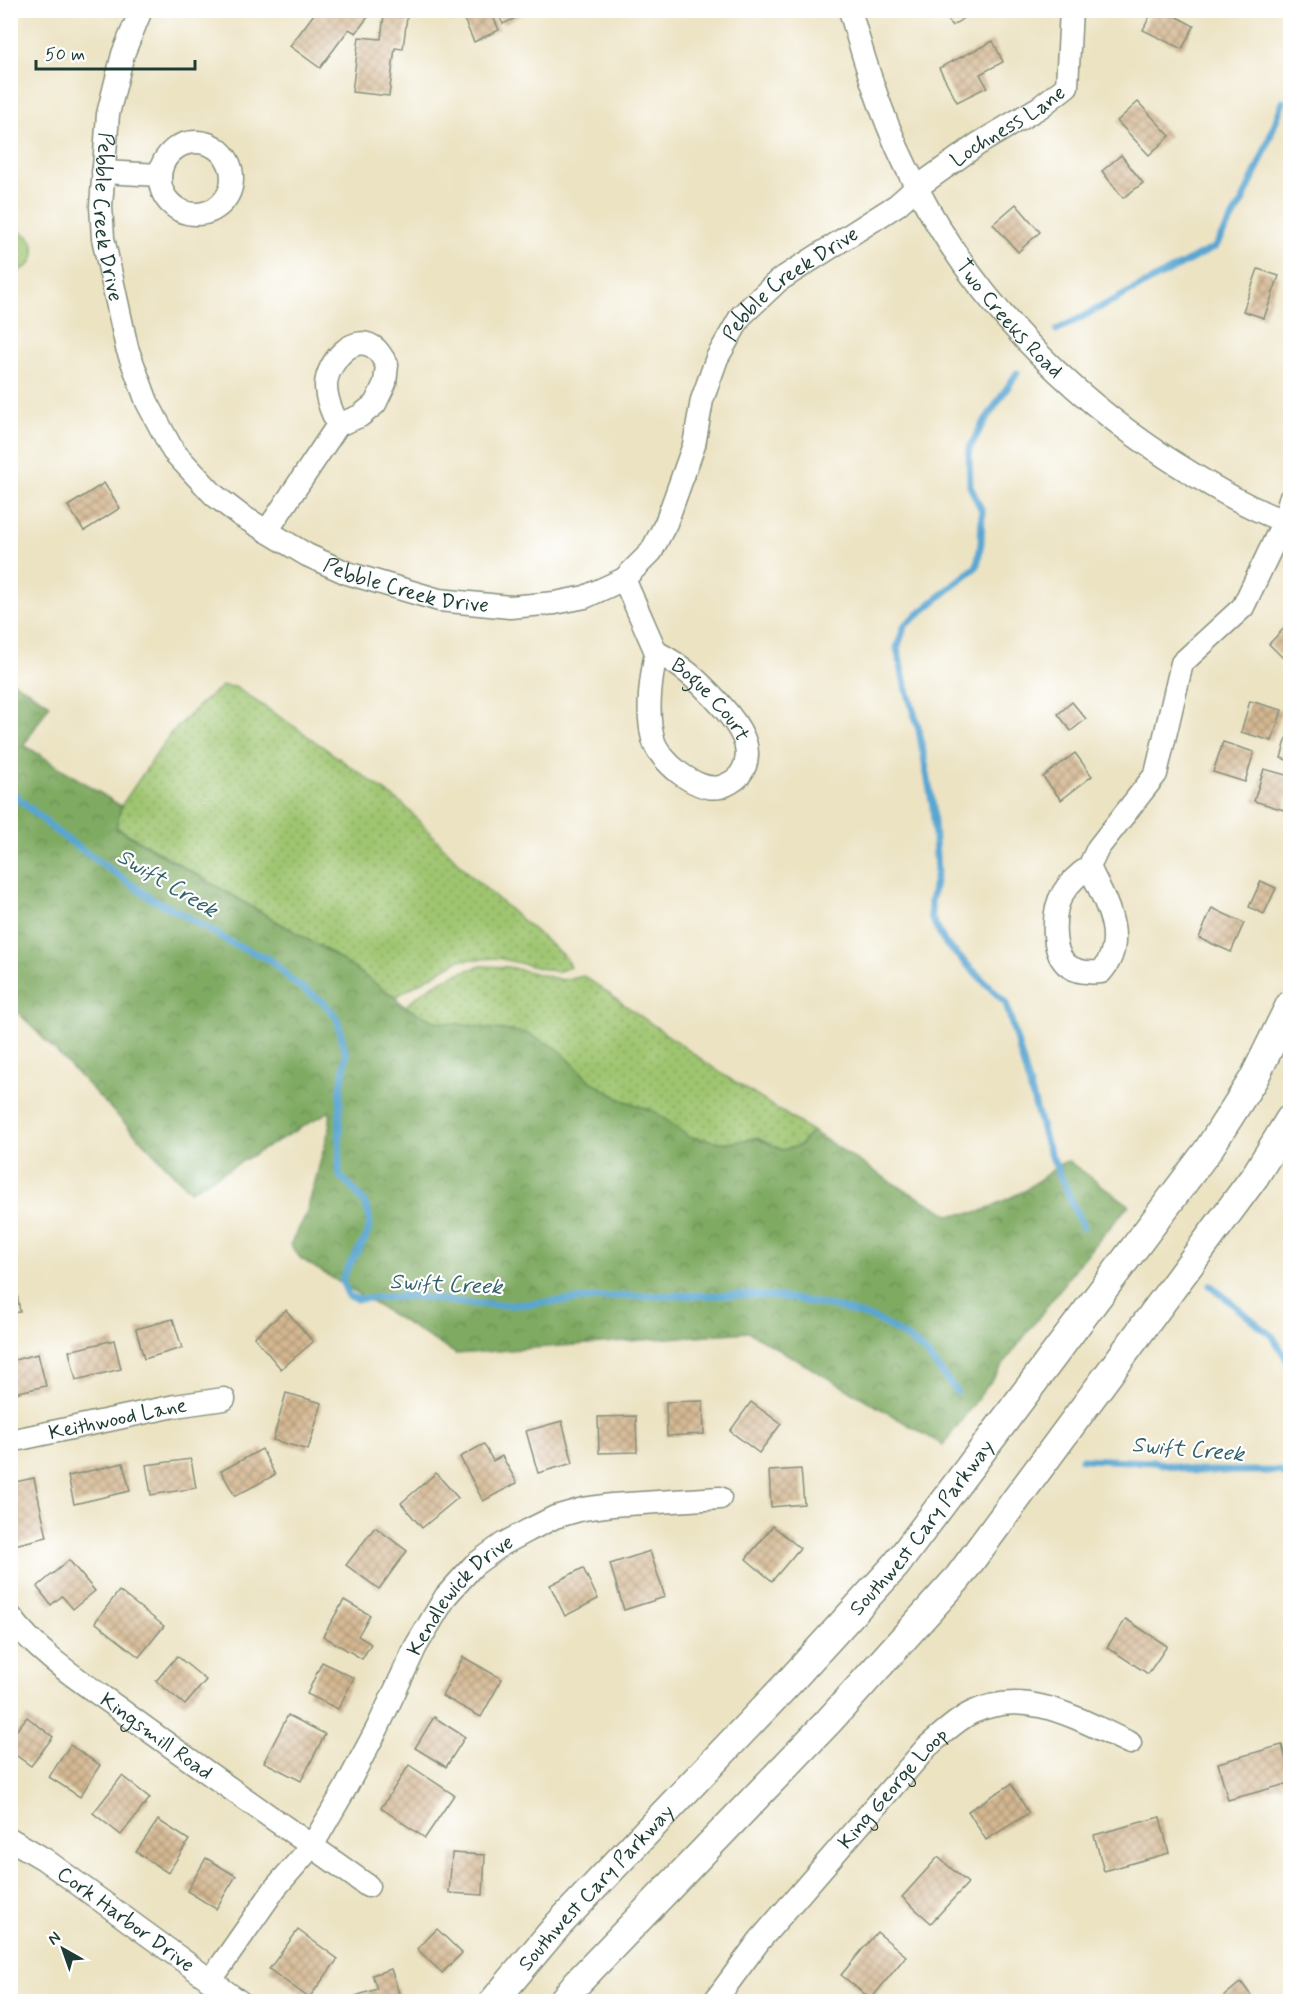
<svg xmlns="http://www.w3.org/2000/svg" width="1301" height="2012" font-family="Mynerve,sans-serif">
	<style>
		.green { fill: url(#green-dots); stroke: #5f8152; stroke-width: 1.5 }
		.forest { fill: url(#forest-crowns); stroke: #4f744b; stroke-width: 1.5 }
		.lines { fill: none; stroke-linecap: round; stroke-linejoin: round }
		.stream { stroke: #59a6d2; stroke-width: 7 }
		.building { fill: url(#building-cross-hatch) }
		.minor-casing { stroke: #86907c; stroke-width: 25 }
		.major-casing { stroke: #86907c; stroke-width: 31 }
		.minor { stroke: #fff; stroke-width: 22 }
		.major { stroke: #fff; stroke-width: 28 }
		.labels { text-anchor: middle; stroke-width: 4.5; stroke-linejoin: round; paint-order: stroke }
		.street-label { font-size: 21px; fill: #1f3d34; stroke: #fff }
		.water-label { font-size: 22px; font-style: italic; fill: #33626b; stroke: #fff }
	</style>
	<defs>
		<pattern id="green-dots" width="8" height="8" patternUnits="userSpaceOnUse" patternTransform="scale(1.5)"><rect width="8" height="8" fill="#9fc570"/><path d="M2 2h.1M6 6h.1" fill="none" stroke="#81a15d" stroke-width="1.8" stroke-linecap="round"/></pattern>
		<pattern id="forest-crowns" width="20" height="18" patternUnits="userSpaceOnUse" patternTransform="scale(1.5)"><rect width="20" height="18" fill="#7faa62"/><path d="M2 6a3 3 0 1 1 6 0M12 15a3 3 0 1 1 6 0" fill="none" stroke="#678c52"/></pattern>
		<pattern id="building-cross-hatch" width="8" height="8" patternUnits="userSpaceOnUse" patternTransform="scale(1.5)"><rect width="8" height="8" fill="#d5b892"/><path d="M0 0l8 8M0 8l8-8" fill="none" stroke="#ac9778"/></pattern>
	</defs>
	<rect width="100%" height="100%" fill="#fff"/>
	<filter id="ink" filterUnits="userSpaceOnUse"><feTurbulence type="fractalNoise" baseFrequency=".0167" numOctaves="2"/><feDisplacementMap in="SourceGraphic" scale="12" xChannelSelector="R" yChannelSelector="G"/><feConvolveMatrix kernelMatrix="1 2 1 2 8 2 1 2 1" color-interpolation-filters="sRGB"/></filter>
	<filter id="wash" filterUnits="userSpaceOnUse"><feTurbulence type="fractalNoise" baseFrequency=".008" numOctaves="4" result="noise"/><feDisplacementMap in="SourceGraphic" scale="24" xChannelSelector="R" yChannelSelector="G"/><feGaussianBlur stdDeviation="1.35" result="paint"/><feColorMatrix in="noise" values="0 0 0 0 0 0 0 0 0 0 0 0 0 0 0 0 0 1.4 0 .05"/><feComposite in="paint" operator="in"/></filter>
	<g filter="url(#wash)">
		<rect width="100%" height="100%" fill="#ece3c3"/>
		<g class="green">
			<path d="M11,231C42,229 42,273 11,271Z"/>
			<path d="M222,686L235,687L298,729L404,805L470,875L566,958L570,967L557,972L498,958L459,960L395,997L331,953L116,827L121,806L170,734L199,705Z"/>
			<path d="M481,966L508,967L563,980L584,976L725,1076L812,1131L799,1146L782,1150L757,1138L728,1143L689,1137L655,1112L620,1099L589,1080L557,1048L434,1021L405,1007C427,985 451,974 481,966Z"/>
		</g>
		<path class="forest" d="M10,680L50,704L24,745L121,806L116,828L331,953L395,997L405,1007L434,1021L526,1033L557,1048L589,1080L620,1099L655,1112L689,1137L728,1143L757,1138L782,1150L799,1146L812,1131L891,1182L950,1215L980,1212L1024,1191L1062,1163L1068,1161L1129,1205L1078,1265L943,1445L749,1332L456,1354L301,1259L290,1245L306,1215L330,1126V1111L190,1191L11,1005Z"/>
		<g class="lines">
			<g class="stream">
				<path d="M1057,330L1215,247L1243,200L1263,155L1283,102"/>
				<path d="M1017,373L981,427L969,449L970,486L982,511L981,543L977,566L905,625L897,648L904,680L919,730L933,807L937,872L931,902V917L945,943L1006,1003L1046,1143L1083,1228"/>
				<path d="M10,791L57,832L152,899L179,912L233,944L271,960L293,982L323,1002L337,1018L346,1055L340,1096L339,1175C358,1193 379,1212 365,1239C357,1254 347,1265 342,1281L349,1296L357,1299L413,1296L473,1304L514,1305L622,1296L753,1295L789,1298L840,1308L878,1320L909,1339L926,1353L957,1392"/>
				<path d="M1210,1285L1273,1337L1290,1364"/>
				<path d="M1082,1459L1154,1462L1195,1471H1279L1290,1477"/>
			</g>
		</g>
		<g id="blocks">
			<g class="building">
				<path d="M317,10H335L341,15L344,10H373L356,33L349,29L320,68L290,46Z"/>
				<path d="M444,10H490L499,30L474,42L462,15L449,21Z"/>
				<path d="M496,10H532L503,24Z"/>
				<path d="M942,10H975L952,26Z"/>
				<path d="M1153,10H1164L1194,26L1182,49L1143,30Z"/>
				<path d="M384,15L407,17L403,49L395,48L389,96L352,92L359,37L381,39Z"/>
				<path d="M993,41L1003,62L980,74L987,87L957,102L939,68Z"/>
				<path d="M1138,102L1170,136L1149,155L1117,121Z"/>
				<path d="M1121,155L1143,183L1123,198L1102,171Z"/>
				<path d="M1016,204L1040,232L1018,252L993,224Z"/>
				<path d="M1258,269L1279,276L1264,318L1243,311Z"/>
				<path d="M104,483L120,508L84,531L68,506Z"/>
				<path d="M1290,622V665L1269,644Z"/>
				<path d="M1250,701L1282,710L1272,741L1241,732Z"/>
				<path d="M1072,702L1086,719L1071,731L1058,714Z"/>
				<path d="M1290,727V761L1281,758Z"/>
				<path d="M1223,742L1254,752L1245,782L1213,772Z"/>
				<path d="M1075,753L1092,776L1061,800L1043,777Z"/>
				<path d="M1264,769L1290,776V788L1284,810L1254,801Z"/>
				<path d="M1261,881L1276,888L1264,914L1249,907Z"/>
				<path d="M1212,908L1244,923L1231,952L1199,938Z"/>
				<path d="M10,1269H13L20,1312L10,1313Z"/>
				<path d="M286,1310L313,1342L281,1369L254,1337Z"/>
				<path d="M173,1319L182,1348L144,1359L136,1329Z"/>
				<path d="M114,1340L121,1369L76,1380L69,1351Z"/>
				<path d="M38,1354L46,1386L10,1394V1361Z"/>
				<path d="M286,1393L322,1403L308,1450L273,1440Z"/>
				<path d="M703,1401L704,1434L667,1436L666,1402Z"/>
				<path d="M751,1402L781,1424L759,1453L730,1431Z"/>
				<path d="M636,1416L637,1452L599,1453L598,1417Z"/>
				<path d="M562,1421L573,1463L538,1473L526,1431Z"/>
				<path d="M484,1444L493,1461L502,1456L517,1483L483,1501L460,1457Z"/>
				<path d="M262,1449L275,1475L235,1496L221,1471Z"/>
				<path d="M191,1459L196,1488L151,1495L146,1465Z"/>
				<path d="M123,1463L130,1491L74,1504L68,1476Z"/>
				<path d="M801,1469L804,1504L771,1507L769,1471Z"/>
				<path d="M436,1473L458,1498L422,1528L401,1503Z"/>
				<path d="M34,1478L47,1537L14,1545L10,1527V1483Z"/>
				<path d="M773,1526L800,1548L772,1581L746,1559Z"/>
				<path d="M375,1527L407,1551L379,1589L346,1565Z"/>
				<path d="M650,1551L665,1597L624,1610L610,1564Z"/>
				<path d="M69,1560L95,1591L73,1609L62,1596L51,1605L37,1587Z"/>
				<path d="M583,1568L598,1599L565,1616L550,1585Z"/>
				<path d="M119,1591L164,1626L139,1657L95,1622Z"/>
				<path d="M344,1600L370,1615L358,1636L371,1644L362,1659L323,1636Z"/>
				<path d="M1126,1619L1167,1646L1148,1674L1107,1647Z"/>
				<path d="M177,1656L206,1680L185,1705L156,1681Z"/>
				<path d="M463,1657L502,1679L481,1717L442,1696Z"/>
				<path d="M322,1662L354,1678L338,1709L307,1694Z"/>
				<path d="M288,1715L325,1734L301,1781L264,1762Z"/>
				<path d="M27,1717L53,1737L31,1766L10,1751V1738Z"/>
				<path d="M434,1717L465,1737L446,1767L415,1748Z"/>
				<path d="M70,1745L100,1765L80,1797L49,1777Z"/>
				<path d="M1282,1745L1290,1775V1783L1228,1800L1218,1763Z"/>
				<path d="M409,1765L454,1795L425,1838L381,1808Z"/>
				<path d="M122,1776L150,1798L121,1835L93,1813Z"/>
				<path d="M1011,1784L1029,1813L986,1840L968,1811Z"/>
				<path d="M1160,1817L1169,1853L1104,1871L1094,1835Z"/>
				<path d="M158,1820L189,1840L168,1873L136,1852Z"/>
				<path d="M452,1853L485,1855L483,1895L449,1893Z"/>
				<path d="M938,1857L968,1883L931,1923L902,1897Z"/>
				<path d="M206,1858L236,1876L216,1909L187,1891Z"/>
				<path d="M437,1929L462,1953L442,1973L417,1949Z"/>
				<path d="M298,1930L338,1959L309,1998L269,1969Z"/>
				<path d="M877,1932L906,1956L871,1999L841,1975Z"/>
				<path d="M391,1969L402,2002H354L352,1997L377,1989L372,1975Z"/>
				<path d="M1241,1982L1256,2002H1217Z"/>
			</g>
		</g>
	</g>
	<g filter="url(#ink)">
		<use href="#blocks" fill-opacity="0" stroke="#86907c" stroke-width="1.5"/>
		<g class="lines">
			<defs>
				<g id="minor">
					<path id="s1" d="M141,10L123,54L108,114L101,206L103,238L127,348L147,402L173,451L214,495L240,515L307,555L347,573L439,600L510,607L555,603L585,597L624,579L651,552L666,523L694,445L702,400L717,358L741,316L778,281L897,205L916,188L978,144L1040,107L1067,86L1071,10"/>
					<path id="s2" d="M850,10C867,71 887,133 917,188C974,298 1063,390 1167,458C1203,481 1250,510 1290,523"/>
					<circle cx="196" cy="178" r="36"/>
					<path d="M103,172L160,175"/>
					<path d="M267,531L338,425L360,416L375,404L385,383L387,365C384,360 380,353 376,349C354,330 327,363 326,385C326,399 332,412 338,425"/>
					<path id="s3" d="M624,579L656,652C682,665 700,682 720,704C737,723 759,751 739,776C734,781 727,785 720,787C696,792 659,761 653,739C646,711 651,679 656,652"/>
					<path d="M1089,867C1079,874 1069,883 1063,893C1052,910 1051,950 1066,964C1076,973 1089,973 1101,972C1130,940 1104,899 1089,867L1098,848L1156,774L1182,663L1243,607L1284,521L1290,499"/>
					<path id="s4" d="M10,1441L175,1406L224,1399"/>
					<path id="s5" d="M10,1616C40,1657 89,1686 129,1716C208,1774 289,1829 368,1886"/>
					<path id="s6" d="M10,1839L44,1859L240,2002"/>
					<path id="s7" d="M211,1980L276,1887L312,1846L345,1789L377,1729L416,1646L446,1596L474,1565L503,1544L529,1530L555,1517L583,1509L612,1505L720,1498"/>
					<path id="s8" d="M714,2002L759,1941L927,1747C941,1735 955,1721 971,1713C1027,1686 1079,1720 1130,1743"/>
				</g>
				<g id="major">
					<path id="s9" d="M493,2002L558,1925L793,1678L896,1565L1208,1150L1254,1078L1290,1005"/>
					<path d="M562,2002L577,1983L828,1722L958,1578L1255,1176L1290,1119"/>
				</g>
			</defs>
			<use href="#minor" class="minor-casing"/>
			<use href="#major" class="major-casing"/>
			<use href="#minor" class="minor"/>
			<use href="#major" class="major"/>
		</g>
	</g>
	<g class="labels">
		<g class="street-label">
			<text dy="7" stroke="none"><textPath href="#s1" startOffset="1581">Lochness Lane</textPath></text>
			<text dy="7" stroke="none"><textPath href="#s1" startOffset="213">Pebble Creek Drive</textPath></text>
			<text dy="7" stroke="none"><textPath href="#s1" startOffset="1311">Pebble Creek Drive</textPath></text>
			<text dy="7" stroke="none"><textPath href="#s2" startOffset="351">Two Creeks Road</textPath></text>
			<text dy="7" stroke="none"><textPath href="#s1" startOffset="735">Pebble Creek Drive</textPath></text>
			<text dy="7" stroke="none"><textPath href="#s3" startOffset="153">Bogue Court</textPath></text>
			<text dy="7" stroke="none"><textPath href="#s4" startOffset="110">Keithwood Lane</textPath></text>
			<text dy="7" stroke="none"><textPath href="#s9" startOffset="640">Southwest Cary Parkway</textPath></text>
			<text dy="7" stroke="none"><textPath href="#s7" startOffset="462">Kendlewick Drive</textPath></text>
			<text dy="7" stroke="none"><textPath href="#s5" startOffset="190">Kingsmill Road</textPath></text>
			<text dy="7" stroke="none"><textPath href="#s8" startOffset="279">King George Loop</textPath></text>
			<text dy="7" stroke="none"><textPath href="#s9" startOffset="154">Southwest Cary Parkway</textPath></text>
			<text dy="7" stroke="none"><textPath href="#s6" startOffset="141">Cork Harbor Drive</textPath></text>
		</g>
		<g class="water-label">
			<text transform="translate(168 882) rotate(31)" y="8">Swift Creek</text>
			<text transform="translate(446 1283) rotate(3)" y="8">Swift Creek</text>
			<text transform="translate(1188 1448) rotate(5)" y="8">Swift Creek</text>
		</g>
	</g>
	<rect width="1301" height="2012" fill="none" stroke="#fff" stroke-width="36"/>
	<g transform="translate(63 1949) rotate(320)" stroke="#ffffff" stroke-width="4.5" paint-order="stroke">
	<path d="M0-4.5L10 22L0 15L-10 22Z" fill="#1f3d34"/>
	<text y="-9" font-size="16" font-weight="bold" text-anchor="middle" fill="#1f3d34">N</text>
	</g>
	<path d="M36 60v9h159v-9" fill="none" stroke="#1f3d34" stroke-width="3"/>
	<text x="45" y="60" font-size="18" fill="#1f3d34" stroke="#ffffff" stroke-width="4.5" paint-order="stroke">50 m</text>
</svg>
